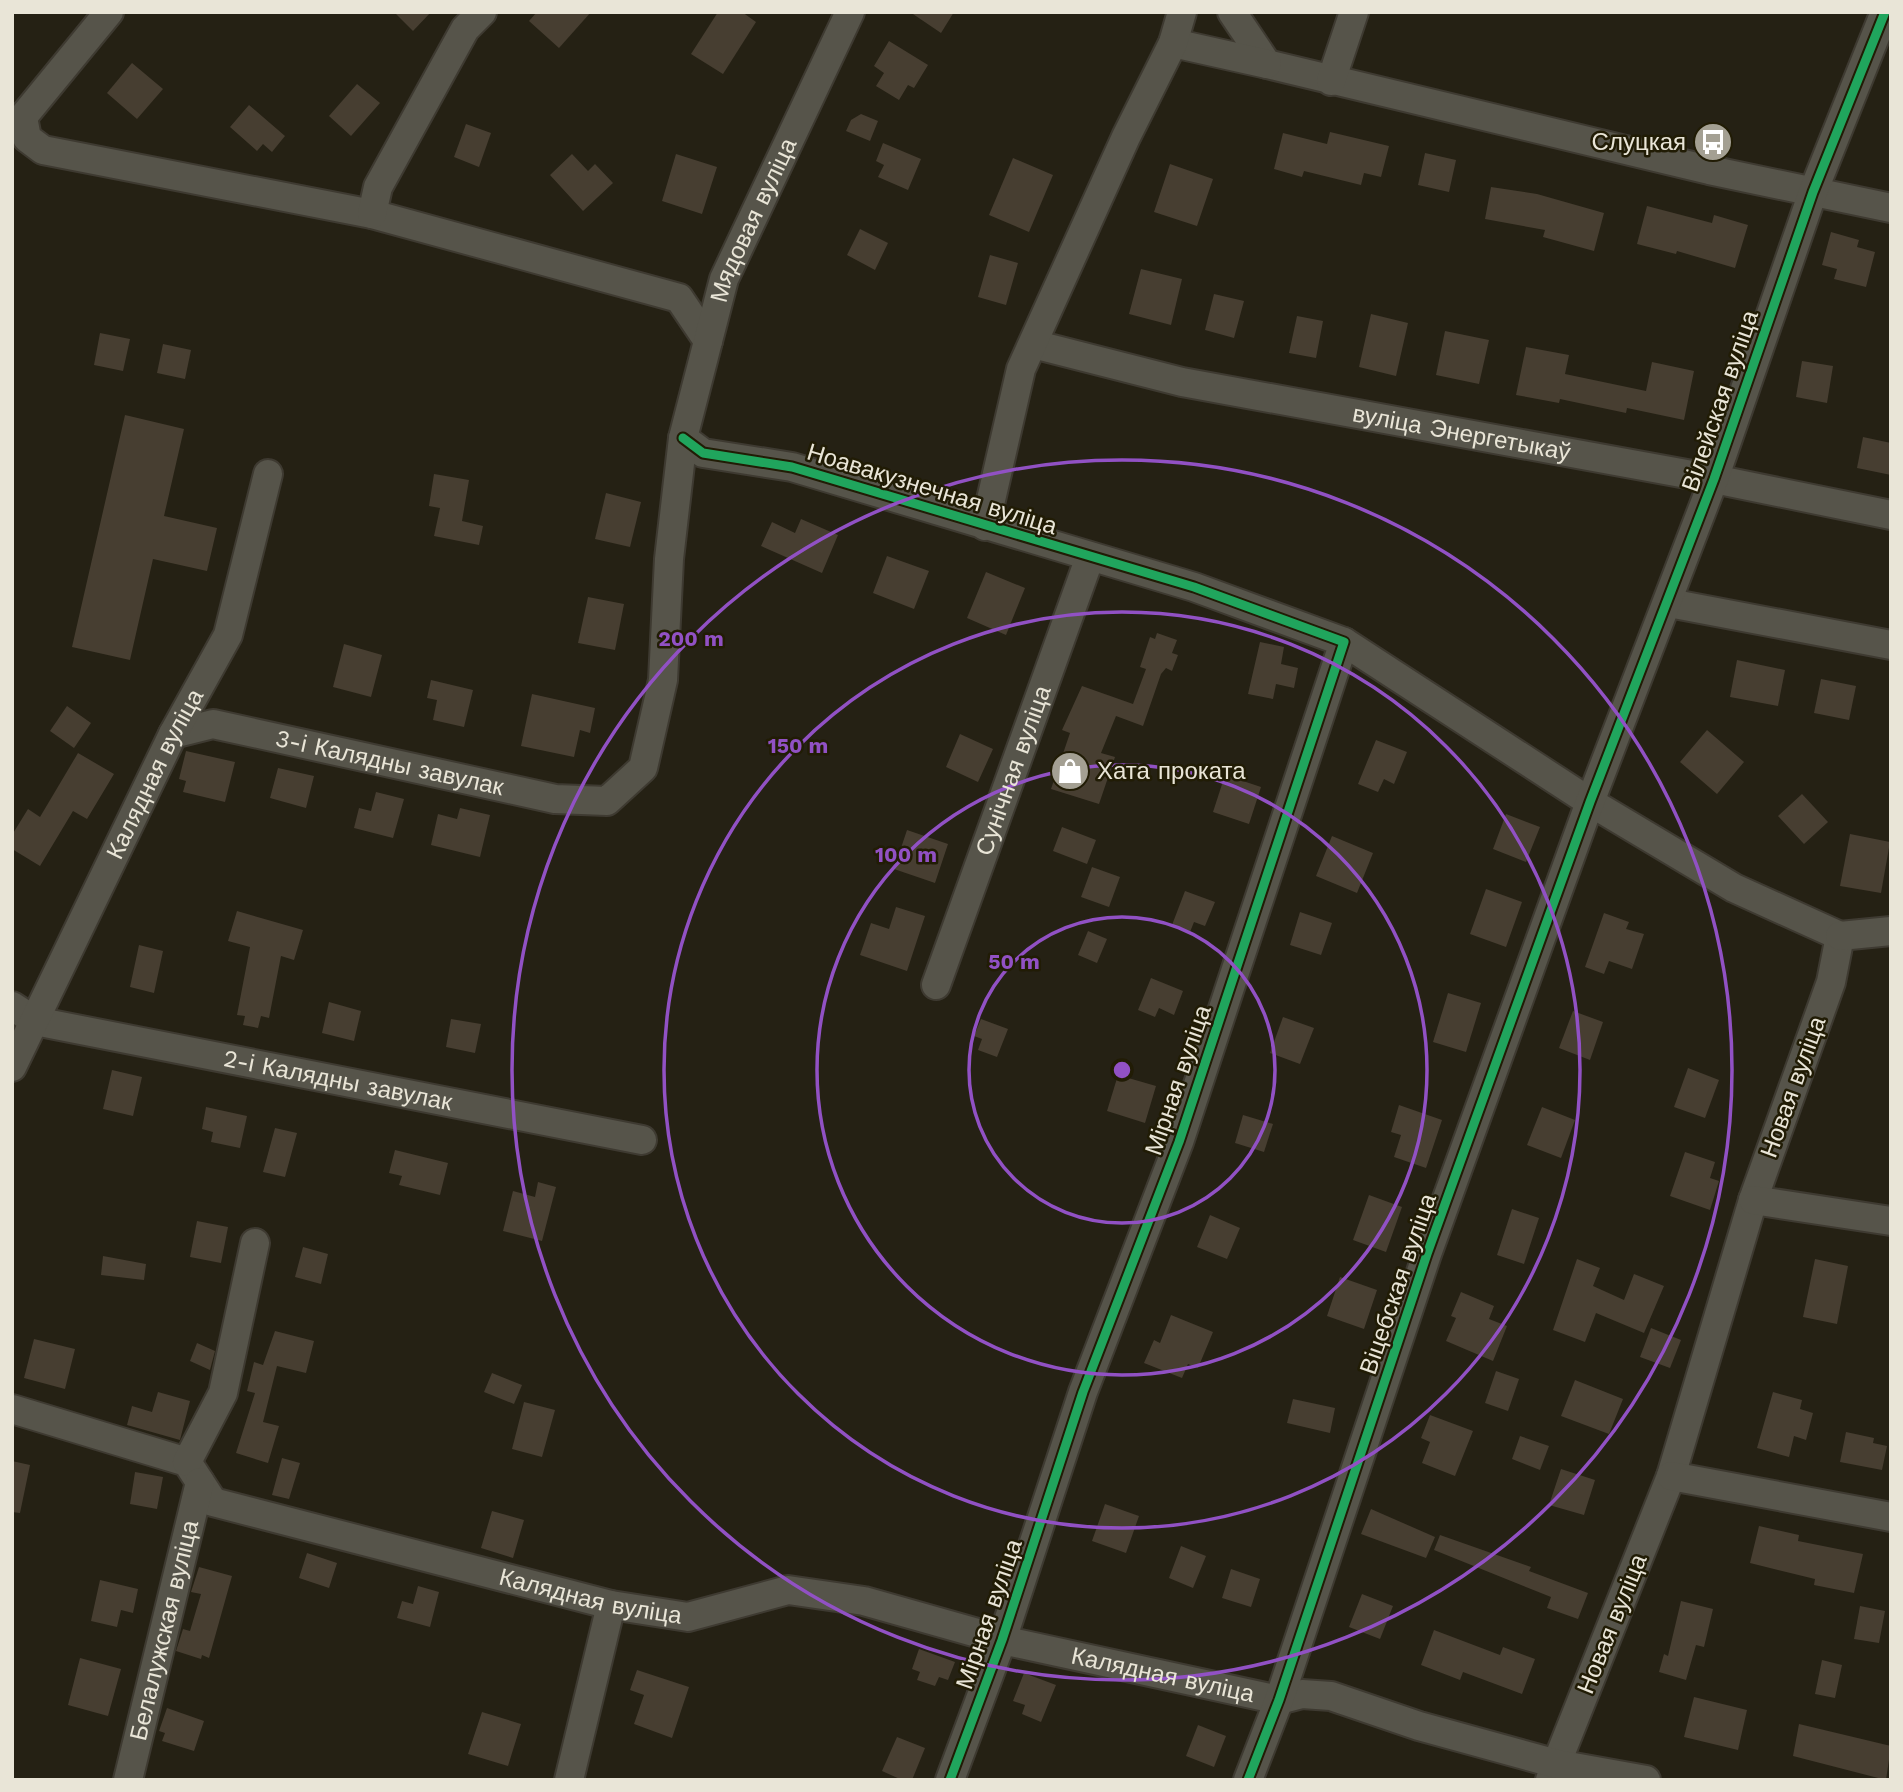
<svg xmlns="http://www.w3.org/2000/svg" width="1903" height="1792" font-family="'Work Sans',sans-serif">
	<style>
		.building { fill: #473e31 }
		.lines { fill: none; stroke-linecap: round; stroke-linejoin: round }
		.minor-casing { stroke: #3e3a31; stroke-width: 32 }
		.minor { stroke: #56544a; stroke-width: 28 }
		.cycleway-casing { stroke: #211c05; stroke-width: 13 }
		.cycleway { stroke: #20a55d; stroke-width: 9 }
		.ring { fill: none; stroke: #9151c4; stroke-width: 3.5 }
		.labels { text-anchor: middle; stroke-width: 5; stroke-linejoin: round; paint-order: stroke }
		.poi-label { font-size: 24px; fill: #e9e5d7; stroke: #211c05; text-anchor: end }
		.street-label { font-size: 24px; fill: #e9e5d7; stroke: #211c05 }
		.centre { fill: #9151c4; stroke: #211c05; stroke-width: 3.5 }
		.ring-label { font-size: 21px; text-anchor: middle; font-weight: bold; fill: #9151c4; stroke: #211c05; stroke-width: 5; stroke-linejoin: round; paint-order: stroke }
	</style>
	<rect width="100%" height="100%" fill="#252114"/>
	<g class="building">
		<path d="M394,12H431L413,31Z"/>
		<path d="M537,12H591L559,48L529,21Z"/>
		<path d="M718,12H742L756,22L723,74L691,54Z"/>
		<path d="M910,12H954L941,33Z"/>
		<path d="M889,41L928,65L914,88L908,85L899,100L876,86L884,73L874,66Z"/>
		<path d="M132,63L163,89L137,119L107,93Z"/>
		<path d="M357,84L380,103L351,136L329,116Z"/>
		<path d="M249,105L285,136L272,152L263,144L257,151L230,127Z"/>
		<path d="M861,114L878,121L870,141L846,131L851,120Z"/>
		<path d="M466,124L491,133L479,167L454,157Z"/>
		<path d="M1330,132L1389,146L1381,177L1364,173L1361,185L1304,171L1302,177L1274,169L1283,133L1327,144Z"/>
		<path d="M883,143L921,159L908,190L878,177L884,165L876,161Z"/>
		<path d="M1425,153L1456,160L1449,192L1418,185Z"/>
		<path d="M572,154L588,171L595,164L613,183L583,211L550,175Z"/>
		<path d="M676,154L717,167L702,214L662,201Z"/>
		<path d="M1013,158L1053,175L1029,232L989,215Z"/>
		<path d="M1170,164L1213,179L1197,226L1154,212Z"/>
		<path d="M1491,187L1537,194L1604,213L1594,251L1543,237L1545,230L1485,219Z"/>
		<path d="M1647,206L1712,223L1714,215L1748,225L1735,268L1677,251L1676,254L1637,244Z"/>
		<path d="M860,229L888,243L875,270L847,255Z"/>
		<path d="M1831,232L1859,240L1857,247L1875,252L1866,287L1834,279L1837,269L1822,265Z"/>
		<path d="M990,255L1018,263L1006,305L978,297Z"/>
		<path d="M1141,269L1182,279L1171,325L1129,314Z"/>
		<path d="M1214,294L1244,301L1234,338L1205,330Z"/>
		<path d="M1371,314L1408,323L1396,376L1359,367Z"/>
		<path d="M1297,316L1323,321L1316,358L1289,353Z"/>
		<path d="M1445,331L1489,340L1479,384L1436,375Z"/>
		<path d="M100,333L130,339L123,371L94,365Z"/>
		<path d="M163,344L191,350L185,379L157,373Z"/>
		<path d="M1526,347L1569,355L1565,374L1646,391L1652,362L1694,371L1684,420L1627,408L1626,413L1560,399L1559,403L1516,395Z"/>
		<path d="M1802,361L1833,366L1827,403L1796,397Z"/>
		<path d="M125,415L184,429L164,516L217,528L207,571L153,559L130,660L72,647Z"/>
		<path d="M1863,437L1891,443V475L1857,468Z"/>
		<path d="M434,474L469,480L462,521L483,526L479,545L434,536L440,508L429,506Z"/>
		<path d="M606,493L641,502L630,547L595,539Z"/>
		<path d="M801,519L838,535L822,573L761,546L772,522L795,533Z"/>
		<path d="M887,556L929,571L914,609L873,593Z"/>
		<path d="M986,572L1025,588L1006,635L967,618Z"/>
		<path d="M588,597L624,604L615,650L578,643Z"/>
		<path d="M1157,633L1177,640L1172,653L1178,655L1172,671L1166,668L1161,674L1143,726L1116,716L1101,753L1115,757L1099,804L1051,789L1070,733L1062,730L1082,686L1133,704L1146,669L1140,667L1150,637L1155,639Z"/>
		<path d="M1260,642L1284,647L1281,664L1298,668L1294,688L1276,684L1273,699L1248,694Z"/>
		<path d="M344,644L382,655L371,697L333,687Z"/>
		<path d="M1737,660L1785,670L1778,706L1730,697Z"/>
		<path d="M1821,679L1856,686L1849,720L1814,713Z"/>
		<path d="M431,680L473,690L464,727L433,720L437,700L427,698Z"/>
		<path d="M532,694L595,708L590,733L580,730L574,757L521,746Z"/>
		<path d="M67,706L91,723L74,748L50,731Z"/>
		<path d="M1707,730L1744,762L1717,794L1680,762Z"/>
		<path d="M960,734L993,749L978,782L946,767Z"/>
		<path d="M1376,740L1407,752L1394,784L1384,779L1378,792L1358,784Z"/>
		<path d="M186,751L235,762L225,802L183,792L186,781L179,779Z"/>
		<path d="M78,753L114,774L87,819L73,811L40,866L12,849V835L28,809L40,817Z"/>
		<path d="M278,768L314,776L306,808L270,798Z"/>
		<path d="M1225,775L1261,787L1249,824L1213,812Z"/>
		<path d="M376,792L404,799L393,838L354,828L359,808L371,811Z"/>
		<path d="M1802,794L1828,822L1804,844L1778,816Z"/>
		<path d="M460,808L490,815L480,857L431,845L438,814L457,819Z"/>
		<path d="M1506,814L1540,827L1526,862L1493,849Z"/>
		<path d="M1062,827L1096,840L1087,864L1053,851Z"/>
		<path d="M907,830L948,844L935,883L894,869Z"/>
		<path d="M1850,834L1890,842L1881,893L1840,886Z"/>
		<path d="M1332,836L1373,853L1357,893L1316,876Z"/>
		<path d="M1092,867L1120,877L1109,907L1081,897Z"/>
		<path d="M1486,889L1522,902L1506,947L1470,934Z"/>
		<path d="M1185,891L1215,902L1205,926L1194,922L1190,932L1172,925Z"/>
		<path d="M896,907L925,916L907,971L860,955L871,923L889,929Z"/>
		<path d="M237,911L303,930L294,960L281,956L269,1018L261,1016L258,1028L243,1025L245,1016L237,1015L250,947L228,941Z"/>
		<path d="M1300,912L1332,923L1321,955L1290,945Z"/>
		<path d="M1604,913L1629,922L1626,929L1644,934L1632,969L1609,961L1604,974L1585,967Z"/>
		<path d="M1088,931L1107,939L1097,963L1078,955Z"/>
		<path d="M139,945L163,951L154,993L130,987Z"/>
		<path d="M1151,978L1183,991L1174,1015L1159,1008L1155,1017L1138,1010Z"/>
		<path d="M1448,993L1481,1003L1466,1052L1433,1042Z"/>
		<path d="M329,1002L361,1011L354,1041L322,1033Z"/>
		<path d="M1573,1011L1603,1022L1590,1060L1559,1048Z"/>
		<path d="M1283,1017L1314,1028L1300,1064L1270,1053Z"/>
		<path d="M451,1019L481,1024L475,1053L446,1047Z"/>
		<path d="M981,1019L1008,1029L997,1057L978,1050L982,1039L974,1036Z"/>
		<path d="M1688,1068L1719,1080L1705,1118L1674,1107Z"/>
		<path d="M112,1070L142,1077L133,1116L103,1109Z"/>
		<path d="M1118,1075L1156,1086L1145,1123L1107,1111Z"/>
		<path d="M1399,1105L1442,1120L1426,1168L1394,1157L1401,1135L1391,1132Z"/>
		<path d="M206,1107L247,1116L240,1148L211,1142L213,1132L202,1129Z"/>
		<path d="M1542,1107L1575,1120L1561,1158L1527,1145Z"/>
		<path d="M1243,1115L1273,1124L1264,1152L1235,1143Z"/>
		<path d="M275,1128L297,1133L285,1177L263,1172Z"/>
		<path d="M395,1150L448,1163L440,1195L399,1185L402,1176L389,1173Z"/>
		<path d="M1685,1152L1715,1162L1710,1178L1719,1181L1710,1210L1670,1196Z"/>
		<path d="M538,1182L556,1187L542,1241L503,1231L513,1191L535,1197Z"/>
		<path d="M1369,1195L1402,1207L1386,1252L1353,1240Z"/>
		<path d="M1512,1209L1539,1218L1524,1264L1497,1255Z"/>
		<path d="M1210,1215L1240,1228L1227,1259L1197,1247Z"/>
		<path d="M197,1221L228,1227L221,1263L190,1257Z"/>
		<path d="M303,1247L328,1254L321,1284L295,1277Z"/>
		<path d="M103,1256L146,1264L144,1280L101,1275Z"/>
		<path d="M1577,1259L1600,1268L1593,1286L1624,1300L1634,1274L1664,1286L1644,1333L1596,1313L1585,1342L1553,1330Z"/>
		<path d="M1815,1259L1848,1266L1837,1324L1803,1317Z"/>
		<path d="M1340,1277L1377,1290L1364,1329L1327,1316Z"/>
		<path d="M1461,1292L1494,1306L1489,1319L1507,1326L1493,1361L1446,1341L1456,1318L1451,1316Z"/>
		<path d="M1171,1315L1213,1332L1198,1368L1188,1364L1182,1378L1144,1363L1154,1340L1160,1343Z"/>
		<path d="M1651,1328L1681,1340L1670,1368L1640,1357Z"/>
		<path d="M275,1331L314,1341L306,1373L277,1366L263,1422L279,1426L268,1463L236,1453L255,1393L247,1391L254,1362L263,1365Z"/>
		<path d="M34,1339L75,1349L65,1389L24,1378Z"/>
		<path d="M197,1343L215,1351L210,1370L190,1361Z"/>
		<path d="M1496,1371L1519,1379L1508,1411L1485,1403Z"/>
		<path d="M492,1373L522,1385L514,1404L484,1392Z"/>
		<path d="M1575,1380L1623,1399L1609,1434L1561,1416Z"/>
		<path d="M158,1392L190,1401L180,1440L127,1425L132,1406L152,1412Z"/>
		<path d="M1773,1392L1802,1400L1800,1409L1813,1413L1806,1440L1794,1436L1789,1457L1757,1448Z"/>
		<path d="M1293,1399L1335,1408L1330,1433L1287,1423Z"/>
		<path d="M524,1402L555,1410L542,1457L512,1449Z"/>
		<path d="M1430,1415L1473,1431L1455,1476L1422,1463L1430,1442L1421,1438Z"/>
		<path d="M1846,1432L1874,1438L1873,1443L1887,1446L1882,1470L1840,1462Z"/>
		<path d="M1520,1436L1549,1446L1540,1470L1512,1459Z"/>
		<path d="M282,1458L300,1463L289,1499L272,1495Z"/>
		<path d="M12,1461L30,1465L20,1513L12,1512Z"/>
		<path d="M1561,1469L1595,1480L1584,1515L1549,1505Z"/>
		<path d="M135,1472L163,1477L157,1509L130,1504Z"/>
		<path d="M1105,1504L1139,1516L1126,1553L1092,1541Z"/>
		<path d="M1371,1509L1435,1537L1426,1558L1361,1534Z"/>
		<path d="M492,1511L524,1520L513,1558L481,1548Z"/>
		<path d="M1759,1526L1799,1535L1798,1541L1863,1554L1854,1593L1814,1585L1815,1579L1750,1563Z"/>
		<path d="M1440,1535L1531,1567L1529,1571L1588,1593L1578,1619L1547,1608L1551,1597L1434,1550Z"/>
		<path d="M1181,1546L1206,1556L1193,1588L1169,1578Z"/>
		<path d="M307,1553L337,1563L329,1588L299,1578Z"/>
		<path d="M199,1567L232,1576L209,1658L202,1655L201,1659L176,1651L183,1629L190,1631L201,1594L191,1592Z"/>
		<path d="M1231,1569L1260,1579L1251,1607L1222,1598Z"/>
		<path d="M100,1580L138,1589L133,1613L121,1610L117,1627L91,1621Z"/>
		<path d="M418,1586L439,1592L430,1627L397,1618L402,1601L413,1604Z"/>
		<path d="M1362,1594L1393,1606L1380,1639L1349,1627Z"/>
		<path d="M1681,1601L1713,1609L1704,1647L1696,1645L1686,1680L1659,1672L1664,1654L1668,1656Z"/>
		<path d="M1860,1606L1885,1611L1879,1643L1854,1639Z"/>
		<path d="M1434,1630L1500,1655L1503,1647L1535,1659L1522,1694L1463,1672L1460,1680L1421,1665Z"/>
		<path d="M919,1649L955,1662L948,1680L939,1677L935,1686L917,1680L920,1672L912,1669Z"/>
		<path d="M80,1658L121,1669L108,1716L68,1705Z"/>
		<path d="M1822,1660L1842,1665L1835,1698L1815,1694Z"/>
		<path d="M637,1670L689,1687L672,1738L634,1724L644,1695L630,1690Z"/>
		<path d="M1024,1673L1056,1685L1041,1722L1022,1714L1025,1705L1013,1701Z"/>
		<path d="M1694,1697L1747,1710L1738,1750L1684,1737Z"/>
		<path d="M167,1708L204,1721L194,1751L162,1741L165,1733L159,1731Z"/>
		<path d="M482,1712L521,1724L508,1766L468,1754Z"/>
		<path d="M1799,1724L1891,1746L1886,1780L1793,1756Z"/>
		<path d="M1198,1725L1226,1736L1214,1767L1186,1756Z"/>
		<path d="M897,1737L925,1748L912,1780H902L882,1771Z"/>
	</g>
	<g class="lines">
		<defs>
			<g id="minor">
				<path d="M109,12L23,117L27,138L43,150L372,214L679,298L708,341"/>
				<path d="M1232,12L1267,64L1709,170L1891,208"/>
				<path d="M1173,43L1267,64"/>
				<path d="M1331,81L1354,12"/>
				<path d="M372,214L378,187L465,29L482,12"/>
				<path id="s1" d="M1033,344L1182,382L1714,479L1891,515"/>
				<path d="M683,438L703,453L792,467L1194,587L1344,642L1179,1142L1083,1392L1002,1640L950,1780"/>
				<path d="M985,526L1021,369L1126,137L1173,43L1182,12"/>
				<path d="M1669,603L1891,645"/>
				<path d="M1344,642L1590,802L1734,888L1840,936L1831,982L1753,1200L1671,1476L1550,1780"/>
				<path id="s2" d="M173,734L213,724L555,799L607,801L643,768L663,680L669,559L683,438L724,279L850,12"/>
				<path d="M1840,936L1891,931"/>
				<path id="s3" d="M936,985L1090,557"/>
				<path id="s4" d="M12,1006L35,1021L642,1140"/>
				<path id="s5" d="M12,1067L173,734L228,635L268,474"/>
				<path d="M1753,1200L1891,1221"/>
				<path id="s6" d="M12,1409L187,1462L213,1502L611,1605L688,1617L788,1590L864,1601L1002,1640L1279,1700L1302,1694L1331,1696L1419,1726L1557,1764L1646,1780"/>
				<path d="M187,1462L223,1393L255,1243"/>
				<path d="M1671,1476L1891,1517"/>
				<path id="s7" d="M128,1780L200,1482"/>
				<path d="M569,1780L611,1605"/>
				<path d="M1248,1780L1279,1700L1427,1254L1590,802L1714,479L1813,192L1885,12"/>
			</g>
		</defs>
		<use href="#minor" class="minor-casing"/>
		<use href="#minor" class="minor"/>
		<defs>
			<g id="cycleway">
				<path d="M683,438L703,453L792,467L1194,587L1344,642L1179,1142L1083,1392L1002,1640L950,1780"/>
				<path d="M1248,1780L1279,1700L1427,1254L1590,802L1714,479L1813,192L1885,12"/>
			</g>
		</defs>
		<use href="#cycleway" class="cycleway-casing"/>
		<use href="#cycleway" class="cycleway"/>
	</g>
	<g class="ring">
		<circle cx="1122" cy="1070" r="153"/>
		<circle cx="1122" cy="1070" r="305"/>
		<circle cx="1122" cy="1070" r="458"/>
		<circle cx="1122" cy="1070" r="610"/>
	</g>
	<defs>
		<symbol id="bus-disc" viewBox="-11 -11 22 22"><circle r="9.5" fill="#a4a093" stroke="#211c05"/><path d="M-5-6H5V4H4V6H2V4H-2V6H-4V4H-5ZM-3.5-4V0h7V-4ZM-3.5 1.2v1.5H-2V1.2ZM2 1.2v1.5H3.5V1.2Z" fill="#fff"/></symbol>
		<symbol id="shop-disc" viewBox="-11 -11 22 22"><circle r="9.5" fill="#a4a093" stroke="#211c05"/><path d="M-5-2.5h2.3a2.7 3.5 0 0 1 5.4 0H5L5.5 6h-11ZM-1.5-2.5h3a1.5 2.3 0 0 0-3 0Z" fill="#fff"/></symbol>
	</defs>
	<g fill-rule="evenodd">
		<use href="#bus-disc" x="1691" y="120" width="44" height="44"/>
		<use href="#shop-disc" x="1048" y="749" width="44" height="44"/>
	</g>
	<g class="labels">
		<g class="poi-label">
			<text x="1686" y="150">Слуцкая</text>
			<text x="1097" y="779" text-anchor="start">Хата проката</text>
		</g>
		<g class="street-label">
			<text dy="8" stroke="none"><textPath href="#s2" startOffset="1055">Мядовая вуліца</textPath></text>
			<text transform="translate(1720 401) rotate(-71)" y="8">Вілейская вуліца</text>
			<text dy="8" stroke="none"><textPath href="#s1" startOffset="438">вуліца Энергетыкаў</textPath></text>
			<text transform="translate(932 489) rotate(17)" y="8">Ноавакузнечная вуліца</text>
			<text dy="8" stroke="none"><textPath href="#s2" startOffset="222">3-і Калядны завулак</textPath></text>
			<text dy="8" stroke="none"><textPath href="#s3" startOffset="228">Сунічная вуліца</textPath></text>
			<text dy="8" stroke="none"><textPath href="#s5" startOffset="326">Калядная вуліца</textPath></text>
			<text dy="8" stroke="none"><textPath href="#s4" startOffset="336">2-і Калядны завулак</textPath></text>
			<text transform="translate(1178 1080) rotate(-71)" y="8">Мірная вуліца</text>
			<text transform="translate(1793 1087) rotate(-70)" y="8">Новая вуліца</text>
			<text transform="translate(1398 1284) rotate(-71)" y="8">Віцебская вуліца</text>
			<text dy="8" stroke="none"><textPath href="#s6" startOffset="620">Калядная вуліца</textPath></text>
			<text transform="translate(989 1614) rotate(-71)" y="8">Мірная вуліца</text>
			<text transform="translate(1612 1624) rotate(-68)" y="8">Новая вуліца</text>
			<text dy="8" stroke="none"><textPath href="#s7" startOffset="154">Белалужская вуліца</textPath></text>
			<text dy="8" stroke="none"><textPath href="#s6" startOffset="1208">Калядная вуліца</textPath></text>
		</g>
	</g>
	<circle cx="1122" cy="1070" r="10" class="centre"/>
	<g class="ring-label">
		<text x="691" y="646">200 m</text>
		<text x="798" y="753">150 m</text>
		<text x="906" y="862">100 m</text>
		<text x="1014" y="969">50 m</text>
	</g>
	<rect width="1903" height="1792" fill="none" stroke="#e9e5d7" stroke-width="28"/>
</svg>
